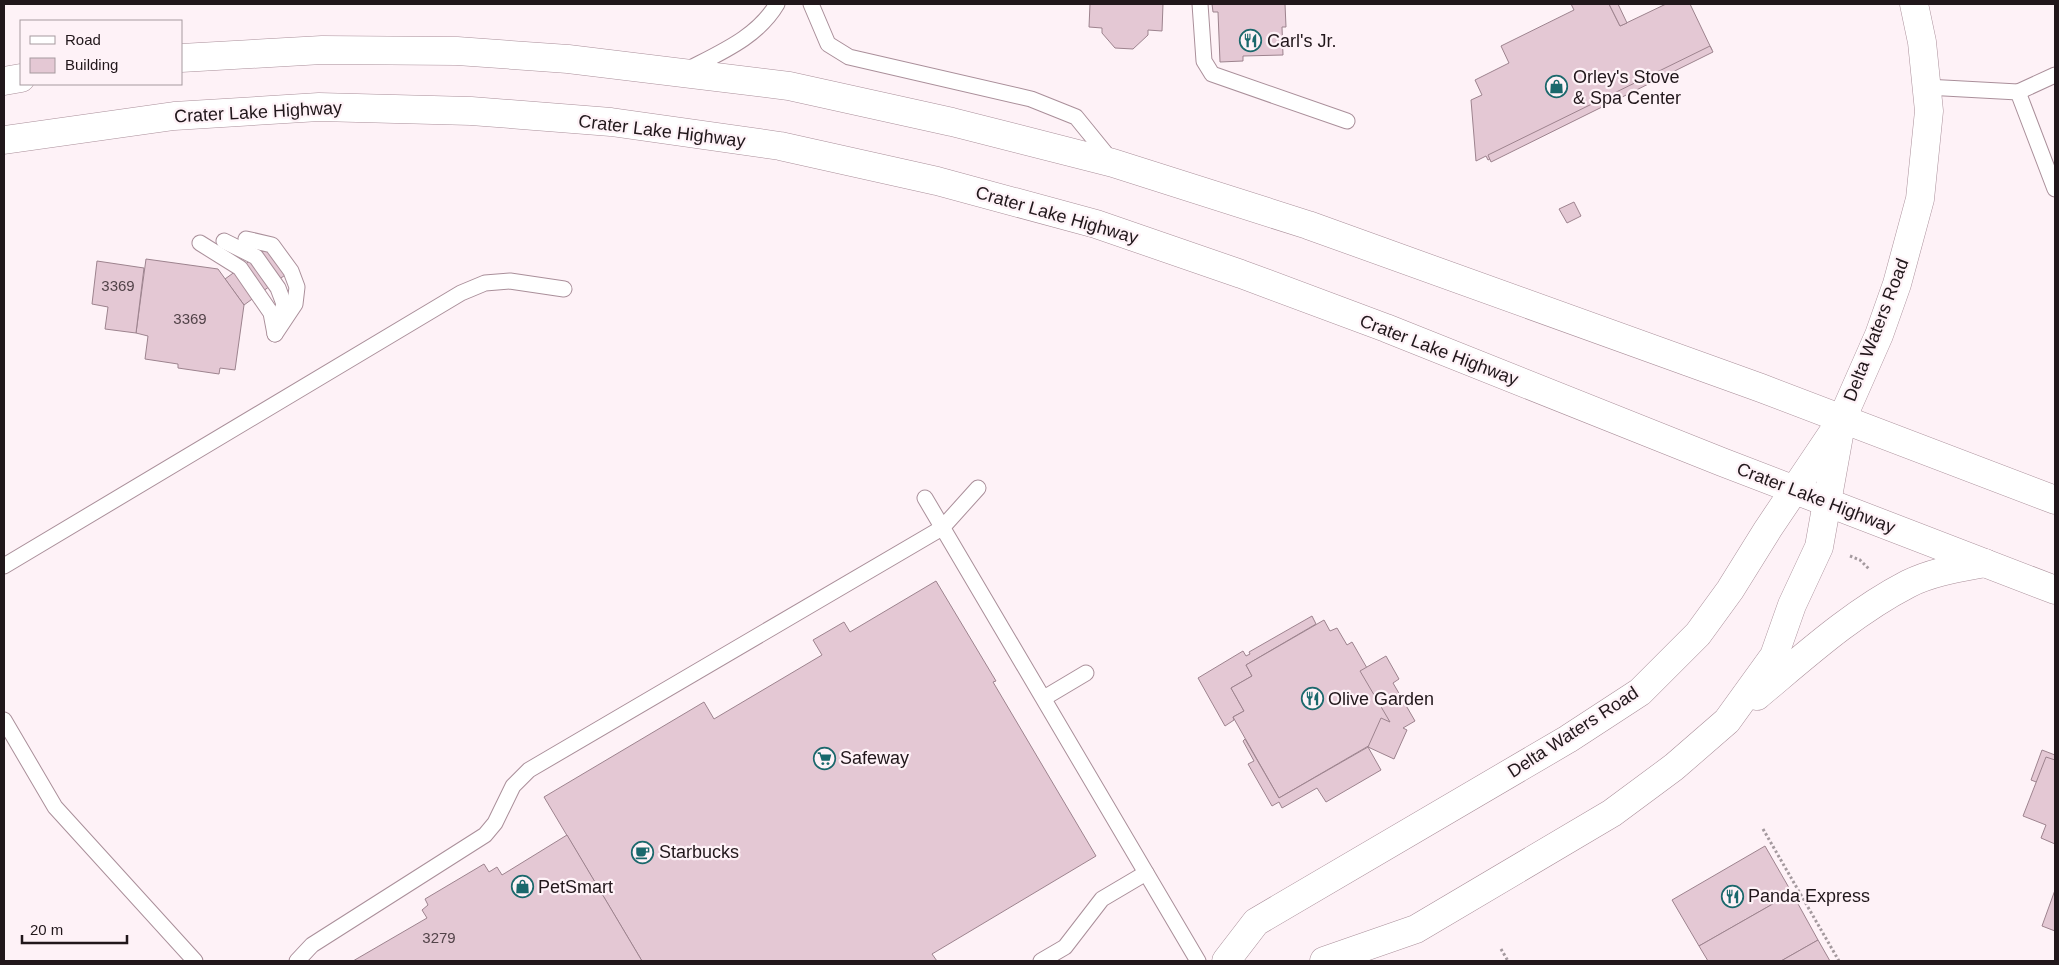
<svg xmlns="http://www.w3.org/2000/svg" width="2059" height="965" font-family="Helvetica,sans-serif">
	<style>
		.building { fill: #e4c8d4; stroke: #9d838e }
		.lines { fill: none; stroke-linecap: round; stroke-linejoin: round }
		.lane-casing { stroke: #aa8f9a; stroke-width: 17 }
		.secondary-casing { stroke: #aa8f9a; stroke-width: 29 }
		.path { stroke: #a4999e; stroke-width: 3; stroke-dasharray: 2.5 2.5; stroke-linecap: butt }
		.lane { stroke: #fff; stroke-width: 15 }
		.secondary { stroke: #fff; stroke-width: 28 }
		.labels { text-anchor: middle; stroke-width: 4.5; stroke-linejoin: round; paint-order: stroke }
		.number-label { font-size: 15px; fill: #524349 }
		.poi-label { font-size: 18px; fill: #21171b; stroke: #fef2f7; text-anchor: start }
		.street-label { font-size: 18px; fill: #21171b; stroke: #fef2f7 }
	</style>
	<rect width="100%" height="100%" fill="#fef2f7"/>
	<g class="building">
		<path d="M1090,4H1163L1162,31L1148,30V35L1133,49L1115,48L1102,33V28L1089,27Z"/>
		<path d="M1212,4H1285L1286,27H1282L1283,55L1243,56V61L1220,62L1218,12H1213Z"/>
		<path d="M1571,4H1609L1620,26L1666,4H1690L1712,50L1488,160L1486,156L1476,161L1471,100L1482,95L1475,80L1509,63L1501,46L1574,10Z"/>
		<path d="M1609,4H1618L1627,23L1620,26Z"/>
		<path d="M1710,46L1713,52L1491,162L1488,155Z"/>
		<path d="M1574,202L1581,216L1567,223L1559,209Z"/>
		<path d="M273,244L292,270L244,305L225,279Z"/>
		<path d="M146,259L218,269L244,305L235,370L220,368L219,374L178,368V364L145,359L148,336L136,333Z"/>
		<path d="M97,261L144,268L136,333L105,329L108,307L92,304Z"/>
		<path d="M936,581L996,681L993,682L1096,856L932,954L937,961H642L544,797L704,702L714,719L822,655L813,640L844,622L850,632Z"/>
		<path d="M1312,616L1316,624L1246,665L1252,676L1231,688L1244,711L1233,717L1234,720L1225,726L1198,678L1243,651L1246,656L1250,654L1249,652Z"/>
		<path d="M1324,620L1330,631L1337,628L1347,645L1352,642L1401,727L1279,798L1233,717L1244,711L1231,688L1252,676L1246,665Z"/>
		<path d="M1386,656L1399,679L1393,683L1415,721L1403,728L1407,730L1394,759L1368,747L1381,718L1390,722L1360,671Z"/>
		<path d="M1245,739L1279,798L1368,747L1381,770L1326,802L1317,788L1282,808L1279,802L1272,806L1248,764L1254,761L1243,741Z"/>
		<path d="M2042,750L2055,755V789L2031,780Z"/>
		<path d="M2046,757L2055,760V844L2041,838L2046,825L2023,816Z"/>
		<path d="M567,835L642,961H353L427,918L422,910L428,905L425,899L484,864L489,872L497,867L502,875Z"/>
		<path d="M1765,846L1792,893L1699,946L1672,900Z"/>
		<path d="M2055,890V931L2042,926Z"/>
		<path d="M1792,893L1818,940L1781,961H1708L1699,946Z"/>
		<path d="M1818,940L1830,961H1781Z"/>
	</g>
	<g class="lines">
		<defs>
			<g id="lane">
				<path d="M811,4L828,44L849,57L1031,99L1076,117L1111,160"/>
				<path d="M1200,4L1204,61L1212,74L1347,121"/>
				<path d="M685,71C719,53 757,38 777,4"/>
				<path d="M1926,87L2018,92L2055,189"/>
				<path d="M2018,92L2055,75"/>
				<path d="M246,239L272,245L291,271L297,287L295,304L275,334"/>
				<path d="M224,241L256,257L278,288L284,304L279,320"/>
				<path d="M200,243L240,268L271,313L275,334"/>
				<path d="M925,498L1198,961"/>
				<path d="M4,566L461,293L485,283L510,281L564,289"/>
				<path d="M1044,698L1086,673"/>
				<path d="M4,720L55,807L195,961"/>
				<path d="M297,961L312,945L485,835L495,823L513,786L529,770L942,528L978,488"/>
				<path d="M1041,961L1065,947L1102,899L1146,873"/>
			</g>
			<g id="secondary">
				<path d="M181,58L322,50L457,51L568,59L789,86L952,122L1113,163L1308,225L1761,388L2055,500"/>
				<path d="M4,81L21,78"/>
				<path d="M4,140L174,116L319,107L471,111L611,122L780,146L937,181L1096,224L1241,274L1386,328L1722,462L2055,590"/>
				<path d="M1757,696C1805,656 1852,613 1908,584C1932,572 1959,568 1985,563"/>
				<path d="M1226,961L1256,922L1568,739L1640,692L1698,634L1730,590L1768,529L1842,419L1879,335L1897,284L1920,199L1929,111L1922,42L1914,4"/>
				<path d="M1324,961L1416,929L1612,813L1674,767L1727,721L1774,656L1792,605L1819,547L1840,430"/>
			</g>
		</defs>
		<use href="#lane" class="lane-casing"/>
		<use href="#secondary" class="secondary-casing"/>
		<g class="path">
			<path d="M1850,556L1860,560L1869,569"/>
			<path d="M1763,829L1839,961"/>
			<path d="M1501,949L1508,961"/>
		</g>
		<use href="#lane" class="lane"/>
		<use href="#secondary" class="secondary"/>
	</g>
	<defs>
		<symbol id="restaurant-ring" viewBox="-11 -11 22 22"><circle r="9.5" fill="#fef2f7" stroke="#1a686c" stroke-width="1.5"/><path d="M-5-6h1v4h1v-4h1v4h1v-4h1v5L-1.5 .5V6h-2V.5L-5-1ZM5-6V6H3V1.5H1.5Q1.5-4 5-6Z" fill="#1a686c"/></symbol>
		<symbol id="shop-ring" viewBox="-11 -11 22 22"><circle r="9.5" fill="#fef2f7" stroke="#1a686c" stroke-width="1.5"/><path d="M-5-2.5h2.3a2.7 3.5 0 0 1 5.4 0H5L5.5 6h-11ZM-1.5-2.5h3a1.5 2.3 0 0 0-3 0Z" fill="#1a686c"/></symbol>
		<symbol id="supermarket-ring" viewBox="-11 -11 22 22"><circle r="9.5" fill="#fef2f7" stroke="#1a686c" stroke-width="1.5"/><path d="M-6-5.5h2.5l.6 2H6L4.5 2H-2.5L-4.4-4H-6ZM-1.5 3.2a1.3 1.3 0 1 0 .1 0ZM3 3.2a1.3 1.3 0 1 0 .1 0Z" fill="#1a686c"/></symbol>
		<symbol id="cafe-ring" viewBox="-11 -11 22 22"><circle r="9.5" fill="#fef2f7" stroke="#1a686c" stroke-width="1.5"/><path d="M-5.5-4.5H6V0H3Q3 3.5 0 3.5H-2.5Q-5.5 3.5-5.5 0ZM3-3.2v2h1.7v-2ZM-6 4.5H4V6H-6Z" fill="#1a686c"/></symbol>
	</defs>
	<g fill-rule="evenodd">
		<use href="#restaurant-ring" x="1238" y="28" width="25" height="25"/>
		<use href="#shop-ring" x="1544" y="74" width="25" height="25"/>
		<use href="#restaurant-ring" x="1300" y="686" width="25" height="25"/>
		<use href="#supermarket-ring" x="812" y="746" width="25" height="25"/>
		<use href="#cafe-ring" x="630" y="840" width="25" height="25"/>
		<use href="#shop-ring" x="510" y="874" width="25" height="25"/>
		<use href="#restaurant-ring" x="1720" y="884" width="25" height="25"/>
	</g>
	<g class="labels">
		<g class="number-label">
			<text x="118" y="291">3369</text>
			<text x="190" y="324">3369</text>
			<text x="439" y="943">3279</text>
		</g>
		<g class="poi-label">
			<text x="1267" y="47">Carl's Jr.</text>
			<text x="1573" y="83">Orley's Stove<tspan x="1573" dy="21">&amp; Spa Center</tspan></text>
			<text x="1328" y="705">Olive Garden</text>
			<text x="840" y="764">Safeway</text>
			<text x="659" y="858">Starbucks</text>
			<text x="538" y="893">PetSmart</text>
			<text x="1748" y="902">Panda Express</text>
		</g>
		<g class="street-label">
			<text transform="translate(258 112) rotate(-3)" y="6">Crater Lake Highway</text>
			<text transform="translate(662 131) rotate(7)" y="6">Crater Lake Highway</text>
			<text transform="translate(1057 215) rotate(16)" y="6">Crater Lake Highway</text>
			<text transform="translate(1876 330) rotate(-69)" y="6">Delta Waters Road</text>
			<text transform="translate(1439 350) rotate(21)" y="6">Crater Lake Highway</text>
			<text transform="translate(1816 498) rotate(21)" y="6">Crater Lake Highway</text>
			<text transform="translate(1573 732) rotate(-33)" y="6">Delta Waters Road</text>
		</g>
	</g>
	<rect width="2059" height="965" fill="none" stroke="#21171b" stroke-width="10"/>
	<rect x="20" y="20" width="162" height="65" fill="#fef2f7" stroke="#a69a9f"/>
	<rect x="30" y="36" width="25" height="8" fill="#ffffff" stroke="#a69a9f"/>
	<text x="65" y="45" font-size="15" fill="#21171b">Road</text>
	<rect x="30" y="58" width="25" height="15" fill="#e4c8d4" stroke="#a69a9f"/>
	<text x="65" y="70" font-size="15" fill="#21171b">Building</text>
	<path d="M22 935v8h105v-8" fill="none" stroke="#21171b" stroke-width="2.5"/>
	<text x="30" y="935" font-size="15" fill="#21171b" stroke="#fef2f7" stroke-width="4" paint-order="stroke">20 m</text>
</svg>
